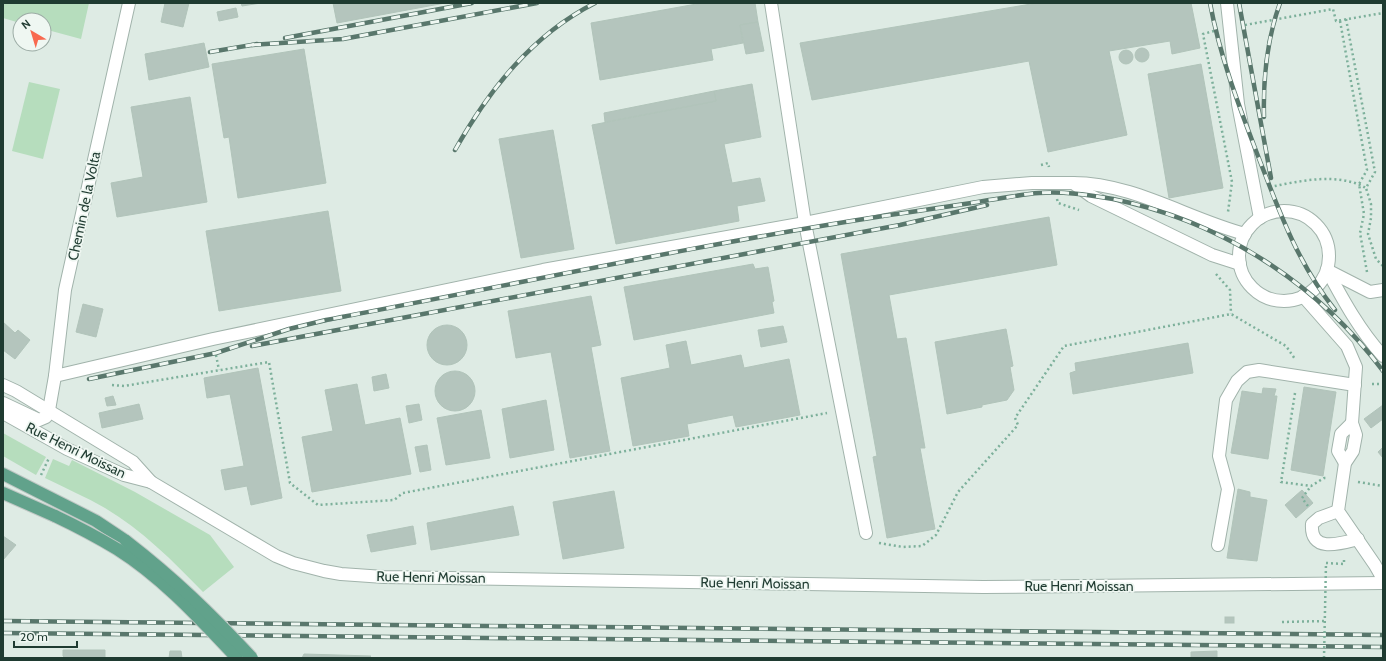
<svg xmlns="http://www.w3.org/2000/svg" width="1386" height="661" font-family="Cabin,sans-serif">
	<style>
		.green { fill: #b6ddbd }
		.building { fill: #b4c5bd; stroke: #b1c4ba }
		.lines { fill: none; stroke-linecap: round; stroke-linejoin: round }
		.minor-casing { stroke: #a1b3ab; stroke-width: 14 }
		.major-casing { stroke: #c0c8c5; stroke-width: 14 }
		.path { stroke: #7db09b; stroke-width: 2.5; stroke-dasharray: 2 3; stroke-linecap: butt }
		.minor { stroke: #fff; stroke-width: 12 }
		.major { stroke: #61a28b; stroke-width: 12 }
		.rail-casing { stroke: #59776c; stroke-width: 4.5 }
		.rail { stroke: #eff7f2; stroke-width: 3; stroke-dasharray: 9; stroke-linecap: butt }
		.major-bridge-casing { stroke: #c0c8c5; stroke-width: 14; stroke-linecap: butt }
		.path-bridge { stroke: #7db09b; stroke-width: 2.5; stroke-dasharray: 2 3; stroke-linecap: butt }
		.major-bridge { stroke: #61a28b; stroke-width: 12 }
		.labels { text-anchor: middle; stroke-width: 3.5; stroke-linejoin: round; paint-order: stroke }
		.street-label { font-size: 14px; fill: #1f3b31; stroke: #eff7f2 }
	</style>
	<rect width="100%" height="100%" fill="#deebe4"/>
	<g class="green">
		<path d="M3,3H89L81,39L44,29V20H20V23L3,18Z"/>
		<path d="M29,82L60,89L43,159L12,151Z"/>
		<path d="M3,433L46,457L36,475L3,456Z"/>
		<path d="M53,459L69,466L72,460L135,492L210,535L234,567L203,592C173,561 142,530 105,508C86,497 65,488 45,478Z"/>
	</g>
	<g class="building">
		<path d="M165,3H189L183,27L161,22Z"/>
		<path d="M241,3H261L242,6Z"/>
		<path d="M333,3H445L337,23Z"/>
		<path d="M702,3H755L758,22L740,25L743,43L711,49L713,60L600,80L591,23Z"/>
		<path d="M1037,3H1191L1200,48L1172,54L1170,41L1109,51L1127,135L1048,152L1029,61L812,100L800,43Z"/>
		<path d="M236,8L238,17L219,21L217,12Z"/>
		<path d="M758,22L764,51L746,54L740,25Z"/>
		<path d="M204,43L209,67L149,80L145,54Z"/>
		<circle cx="1142" cy="55" r="7"/>
		<path d="M304,49L326,183L238,198L229,137L224,138L212,64Z"/>
		<circle cx="1126" cy="57" r="7"/>
		<path d="M1201,64L1223,188L1169,198L1148,74Z"/>
		<path d="M752,84L761,137L724,144L732,183L760,178L765,201L737,206L739,221L616,244L592,125L716,101L714,91Z"/>
		<path d="M714,91L716,101L605,122L604,113Z"/>
		<path d="M190,97L207,202L117,217L111,183L143,177L131,107Z"/>
		<path d="M553,130L574,249L521,258L499,139Z"/>
		<path d="M328,211L341,291L219,311L206,231Z"/>
		<path d="M1049,217L1057,265L889,295L897,339L906,338L925,448H920L935,529L887,538L873,457L877,456L841,254Z"/>
		<path d="M753,264L755,269L768,267L774,301L772,302L774,313L634,340L624,287Z"/>
		<path d="M591,296L601,345L591,347L610,451L570,458L551,352L516,358L508,311Z"/>
		<path d="M83,304L103,309L96,337L76,332Z"/>
		<path d="M3,322L15,333L18,330L30,340L15,359L3,350Z"/>
		<circle cx="447" cy="345" r="20"/>
		<path d="M783,326L787,342L761,347L758,330Z"/>
		<path d="M1006,329L1013,366L1010,367L1014,390L1007,400L982,405V407L947,414L935,342Z"/>
		<path d="M686,341L691,365L741,355L744,368L789,359L800,415L736,427L733,415L687,424L689,436L633,446L621,378L670,368L666,345Z"/>
		<path d="M1188,343L1193,373L1073,394L1070,373L1076,371L1075,363Z"/>
		<path d="M258,368L282,498L251,505L247,486L225,490L221,470L244,466L230,394L207,398L204,378Z"/>
		<circle cx="455" cy="391" r="20"/>
		<path d="M386,374L389,388L374,391L372,377Z"/>
		<path d="M357,384L365,425L400,418L411,474L312,492L302,437L333,431L325,390Z"/>
		<path d="M1304,387L1336,392L1323,476L1291,470Z"/>
		<path d="M1263,388L1276,389L1274,396H1277L1268,459L1231,453L1242,391L1262,394Z"/>
		<path d="M113,396L116,405L107,406L105,398Z"/>
		<path d="M546,400L554,450L510,458L502,409Z"/>
		<path d="M139,404L143,419L102,428L99,413Z"/>
		<path d="M419,404L422,420L409,423L406,406Z"/>
		<path d="M1383,405V419L1371,428L1364,419Z"/>
		<path d="M481,410L490,458L446,465L437,418Z"/>
		<path d="M427,445L431,470L420,472L415,447Z"/>
		<path d="M1383,447V458L1378,452Z"/>
		<path d="M1238,489L1250,492V497L1267,500L1257,561L1227,558Z"/>
		<path d="M1302,490L1313,503L1296,518L1285,505Z"/>
		<path d="M614,491L624,548L563,559L553,502Z"/>
		<path d="M513,506L519,535L431,550L427,523Z"/>
		<path d="M413,526L416,544L371,552L367,535Z"/>
		<path d="M3,536L16,545L3,560Z"/>
		<rect x="1225" y="617" width="9" height="6"/>
		<path d="M63,650H105V658H65L63,656Z"/>
		<path d="M170,651H181L182,658H169Z"/>
		<path d="M1217,651V658H1191V652Z"/>
		<path d="M304,654L371,656L369,658H302Z"/>
	</g>
	<g class="lines">
		<defs>
			<g id="minor">
				<path d="M771,3L805,223L866,533"/>
				<path d="M1227,3L1238,104L1260,218"/>
				<path d="M1073,183C1133,183 1188,219 1245,234"/>
				<circle cx="1284" cy="256" r="45"/>
				<path d="M1327,270C1343,300 1360,331 1383,356"/>
				<path d="M1327,270L1370,292L1383,290"/>
				<path d="M1303,296L1347,346L1356,367L1352,423L1356,435L1353,451L1345,463L1338,511L1375,565L1383,579"/>
				<path d="M55,376L213,339L543,270L805,223L983,187L1032,183H1073L1091,196L1212,255L1240,264"/>
				<path d="M3,385L16,391L133,462L151,482"/>
				<path d="M3,403L39,420L46,417L49,410L55,376L65,290L129,3"/>
				<path d="M3,413L67,449L124,475L151,482L276,556L293,563L324,571L341,574L384,577L983,587L1383,583"/>
				<path d="M1345,463L1338,451L1341,434L1352,423"/>
				<path d="M1338,511L1319,518L1312,524C1310,553 1339,544 1358,539"/>
				<path d="M1218,545L1228,489L1219,456L1226,400L1237,381L1247,372L1259,370L1355,385"/>
			</g>
			<g id="major">
				<path d="M3,474L96,521L126,541"/>
				<path d="M3,493L55,516"/>
			</g>
		</defs>
		<use href="#minor" class="minor-casing"/>
		<use href="#major" class="major-casing"/>
		<g class="path">
			<path d="M1346,19L1375,172L1366,188L1371,204V218L1368,234L1376,259L1383,266"/>
			<path d="M1340,21L1367,170L1359,184L1364,214L1360,233L1367,272"/>
			<path d="M1245,25L1333,9L1336,21L1383,13"/>
			<path d="M1214,31L1203,34L1232,182L1228,212"/>
			<path d="M1041,165L1048,163L1049,167"/>
			<path d="M1270,187C1300,181 1338,172 1366,188"/>
			<path d="M1057,199L1058,203L1079,210"/>
			<path d="M1216,274L1230,290L1231,314"/>
			<path d="M216,355L219,370"/>
			<path d="M1372,384H1383"/>
			<path d="M112,385L124,386L269,362L290,483L318,505L394,500L403,493L827,413"/>
			<path d="M1295,393L1281,482L1311,486L1324,478H1327"/>
			<path d="M41,475L49,458"/>
			<path d="M1358,482L1383,486"/>
			<path d="M1308,506L1302,498L1311,486"/>
			<path d="M879,543L903,547L922,546L936,535L958,492L1018,425L1015,418L1064,346L1231,314L1286,346L1295,359"/>
			<path d="M1326,563L1344,564V559"/>
			<path d="M1282,622L1325,621"/>
		</g>
		<use href="#minor" class="minor"/>
		<use href="#major" class="major"/>
		<defs>
			<g id="rail">
				<path d="M1210,3C1220,57 1239,106 1258,156C1280,213 1297,262 1335,310"/>
				<path d="M1239,3L1271,178"/>
				<path d="M285,38L472,3"/>
				<path d="M252,45L343,39L537,3"/>
				<path d="M210,52L257,44"/>
				<path d="M1264,117C1263,79 1267,39 1280,3"/>
				<path d="M455,150C489,90 532,35 595,3"/>
				<path d="M252,346L900,225L987,205"/>
				<path d="M89,379L216,353L289,329L326,320C512,285 696,245 883,216C918,211 954,206 989,200C1006,198 1023,194 1039,193C1063,191 1089,195 1113,199C1221,221 1317,283 1383,371"/>
				<path d="M3,621L1383,635"/>
				<path d="M3,633L1383,647"/>
			</g>
		</defs>
		<use href="#rail" class="rail-casing"/>
		<use href="#rail" class="rail"/>
		<defs>
			<g id="major-bridge">
				<path d="M55,516C76,526 97,537 117,549C163,578 200,619 237,658"/>
				<path d="M126,541C174,578 211,614 252,658"/>
			</g>
		</defs>
		<use href="#major-bridge" class="major-bridge-casing"/>
		<path class="path-bridge" d="M1324,658L1326,563"/>
		<use href="#major-bridge" class="major-bridge"/>
	</g>
	<g class="labels">
		<g class="street-label">
			<text transform="translate(84 206) rotate(-78)" y="5">Chemin de la Volta</text>
			<text transform="translate(76 450) rotate(26)" y="5">Rue Henri Moissan</text>
			<text transform="translate(431 577) rotate(1)" y="5">Rue Henri Moissan</text>
			<text transform="translate(755 583) rotate(1)" y="5">Rue Henri Moissan</text>
			<text x="1079" y="591">Rue Henri Moissan</text>
		</g>
	</g>
	<rect width="1386" height="661" fill="none" stroke="#1f3b31" stroke-width="8"/>
	<g transform="translate(32 32) rotate(322)"><circle r="19" fill="#eff7f2" stroke="#9caca5"/>
	<path d="M0-3L7 15L0 10L-7 15Z" fill="#f8694f"/>
	<text y="-6" font-size="11" font-weight="bold" text-anchor="middle" fill="#1f3b31">N</text>
	</g>
	<path d="M14 641v6h63v-6" fill="none" stroke="#1f3b31" stroke-width="2"/>
	<text x="20" y="641" font-size="12" fill="#1f3b31" stroke="#eff7f2" stroke-width="3" paint-order="stroke">20 m</text>
</svg>
